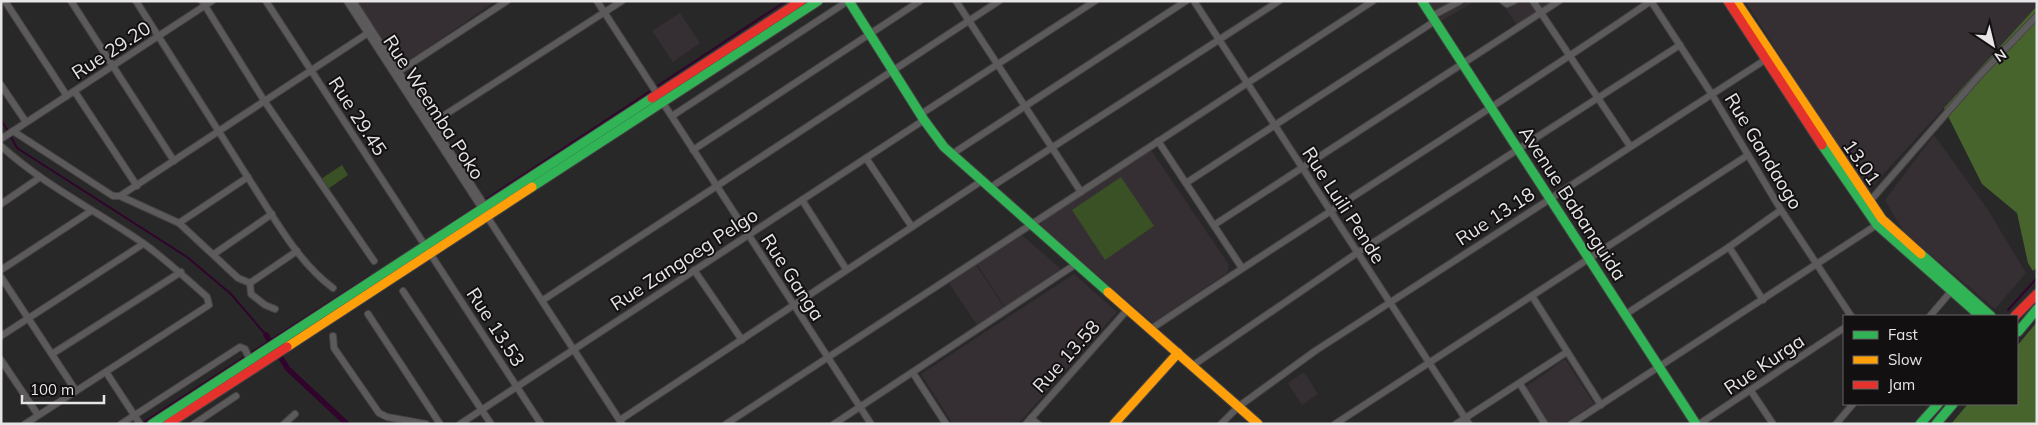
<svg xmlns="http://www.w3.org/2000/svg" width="2038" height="425" font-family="Mulish,sans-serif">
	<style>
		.built { fill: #352e33 }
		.green { fill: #395124 }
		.forest { fill: #47642d }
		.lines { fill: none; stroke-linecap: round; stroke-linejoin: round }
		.stream { stroke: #30042b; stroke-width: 2 }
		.canal { stroke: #30042b; stroke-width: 5.5 }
		.street-casing { stroke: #454344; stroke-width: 8 }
		.fast-casing { stroke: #454344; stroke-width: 11 }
		.slow-casing { stroke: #454344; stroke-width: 11 }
		.jam-casing { stroke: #454344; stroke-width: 11 }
		.street { stroke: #5c5a5b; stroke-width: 6 }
		.fast { stroke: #30b455; stroke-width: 9 }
		.slow { stroke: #ff9f0a; stroke-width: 9 }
		.jam { stroke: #e5322d; stroke-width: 9 }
		.labels { text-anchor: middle; stroke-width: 4; stroke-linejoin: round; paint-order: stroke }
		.street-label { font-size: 19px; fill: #e7e5e6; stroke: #121011 }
	</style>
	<rect width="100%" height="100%" fill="#292829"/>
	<g class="built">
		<path d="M354,1H496L398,68Z"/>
		<path d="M1424,1H1475L1438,23Z"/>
		<path d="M1501,1H1555L1518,27Z"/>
		<path d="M1745,1H2037V6L1867,192Z"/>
		<path d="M680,13L700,43L673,62L652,31Z"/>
		<path d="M1934,135L1986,207L2026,273L1995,309L1903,231L1885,200Z"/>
		<path d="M1151,150L1229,265L1227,273L1153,323L1041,226L1042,221Z"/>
		<path d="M1022,235L1061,269L1005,307L977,264Z"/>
		<path d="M976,265L1004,307L977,325L949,283Z"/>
		<path d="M1074,274L1117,312L1018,424H953L921,374Z"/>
		<path d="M1565,359L1594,404L1563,424H1549L1523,389Z"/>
		<path d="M1304,372L1318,394L1302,405L1288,383Z"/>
	</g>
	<g class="green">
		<path d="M342,165L348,175L328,189L321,179Z"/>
		<path d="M1121,177L1154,226L1105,260L1072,210Z"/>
	</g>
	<g class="forest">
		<path d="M2037,6V267L2033,271L2028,263L2017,213L1982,184L1944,108Z"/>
		<path d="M2037,322V424H1951L1968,404H2017V346Z"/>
	</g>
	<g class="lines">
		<g class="stream">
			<path d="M656,87L786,1"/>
			<path d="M1,120L8,131"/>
			<path d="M10,135L17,148L187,257L231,294L266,335"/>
			<path d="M485,200L652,90"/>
			<path d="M435,234L477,206"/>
			<path d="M2008,310L2037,278"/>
			<path d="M141,424L370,276"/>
		</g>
		<path class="canal" d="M266,335L288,369L347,424"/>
		<defs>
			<g id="street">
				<path d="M5,1L67,96"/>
				<path d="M71,1L174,161"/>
				<path d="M136,1C176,63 214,125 254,187C276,221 299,263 333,288"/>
				<path d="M202,1L265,102L374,261"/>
				<path d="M266,1L541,424"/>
				<path d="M347,1L622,424"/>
				<path d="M353,1L487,209"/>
				<path d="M597,1L871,424"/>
				<path d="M956,1L1081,192"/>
				<path d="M1194,1L1469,424"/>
				<path d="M1503,1L1507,4L1514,1"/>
				<path d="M1533,1L1630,146"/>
				<path d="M1651,1L1711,93L1781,210L1851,316"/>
				<path d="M1432,16L1460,1"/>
				<path d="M395,74L507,1"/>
				<path d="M1,85L26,122"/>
				<path d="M75,92L137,186"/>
				<path d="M921,114L1095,1"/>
				<path d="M672,116L848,1"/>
				<path d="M429,125L622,1"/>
				<path d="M13,131L113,196H120L368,33"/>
				<path d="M1,139L212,1"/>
				<path d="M1158,141L1242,268"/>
				<path d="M1,146C44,185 95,210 143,243C165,259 186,278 207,297L209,305L25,424"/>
				<path d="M693,150L920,1"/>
				<path d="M952,154L1186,1"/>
				<path d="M866,158L912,227"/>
				<path d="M1186,183L1435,21"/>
				<path d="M991,187L1279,1"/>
				<path d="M120,196L179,223L238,278L250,283"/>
				<path d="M802,200L846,269"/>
				<path d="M1870,201L1979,76L2037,16"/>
				<path d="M1,204L39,178"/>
				<path d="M179,223L248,177"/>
				<path d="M1214,225L1559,1"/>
				<path d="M1729,247L1763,300"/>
				<path d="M214,254L272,214"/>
				<path d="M1,270L91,211"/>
				<path d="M694,270L742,340"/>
				<path d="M1,277L76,391"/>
				<path d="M403,291L491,424"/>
				<path d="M1532,296L1601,405"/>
				<path d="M543,300L999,1"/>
				<path d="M275,309L265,305L251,294L250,283L297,251"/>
				<path d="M368,314L440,424"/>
				<path d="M1626,314L1729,247L1781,210"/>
				<path d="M1930,316L1953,289"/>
				<path d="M1151,329C1316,218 1486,114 1651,1"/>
				<path d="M1,336L143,244"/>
				<path d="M333,336L334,348L379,413L387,417L426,424"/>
				<path d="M52,354L181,272"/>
				<path d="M1,360L38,415"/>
				<path d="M1192,366L1357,253L1680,45"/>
				<path d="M106,372L140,424"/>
				<path d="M913,373L946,424"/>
				<path d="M1520,384L1545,424"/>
				<path d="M1751,391L1773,424"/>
				<path d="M1031,418L1038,424"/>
				<path d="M620,420L983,180"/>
				<path d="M121,424L240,347L245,349L250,360"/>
				<path d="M194,424L236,396"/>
				<path d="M284,424L295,414"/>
				<path d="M460,424L924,120"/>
				<path d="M726,424L1373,1"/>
				<path d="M834,424L1076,264"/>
				<path d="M1026,424L1128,309"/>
				<path d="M1221,424L1238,407L1315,351L1768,58"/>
				<path d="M1335,424L1748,155"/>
				<path d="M1456,424L1567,352"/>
				<path d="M1571,424L1878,224"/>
				<path d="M1699,424L1844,328"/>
				<path d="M1836,424L1853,404"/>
			</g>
			<g id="fast">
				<path d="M849,1L924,120L944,147L1108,292"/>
				<path d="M1422,1L1696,424"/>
				<path d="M1822,145L1877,225L1980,316"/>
				<path d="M532,187L818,1"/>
				<path d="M1921,254L1991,316"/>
				<path d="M2018,332L2037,309"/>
				<path d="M152,424L652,98"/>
				<path d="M1920,424L1938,404"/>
				<path d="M1936,424L1953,404"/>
			</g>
			<g id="slow">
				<path d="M1736,1L1882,219L1921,254"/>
				<path d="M1108,292L1258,424"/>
				<path d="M287,347L532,187"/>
				<path d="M1114,424L1178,353"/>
			</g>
			<g id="jam">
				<path d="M1728,1L1822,145"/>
				<path d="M652,98L801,1"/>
				<path d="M2015,316L2037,294"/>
				<path d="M168,424L287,347"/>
			</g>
		</defs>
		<use href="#street" class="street-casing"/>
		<use href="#fast" class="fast-casing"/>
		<use href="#slow" class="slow-casing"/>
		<use href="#jam" class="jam-casing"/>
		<use href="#street" class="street"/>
		<use href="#fast" class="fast"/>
		<use href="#slow" class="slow"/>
		<use href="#jam" class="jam"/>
	</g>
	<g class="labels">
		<g class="street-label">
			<text transform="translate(111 50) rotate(-33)" y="7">Rue 29.20</text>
			<text transform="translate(434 107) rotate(57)" y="7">Rue Weemba Poko</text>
			<text transform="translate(358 116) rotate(57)" y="7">Rue 29.45</text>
			<text transform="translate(1764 151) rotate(59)" y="7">Rue Gandaogo</text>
			<text transform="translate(1862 162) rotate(55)" y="7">13.01</text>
			<text transform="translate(1573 203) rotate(57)" y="7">Avenue Babanguida</text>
			<text transform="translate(1344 205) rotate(57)" y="7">Rue Luili Pende</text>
			<text transform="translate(1495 216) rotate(-33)" y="7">Rue 13.18</text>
			<text transform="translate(684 259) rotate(-33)" y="7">Rue Zangoeg Pelgo</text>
			<text transform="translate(793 277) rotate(57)" y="7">Rue Ganga</text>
			<text transform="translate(496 327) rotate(57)" y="7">Rue 13.53</text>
			<text transform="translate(1066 356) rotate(-48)" y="7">Rue 13.58</text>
			<text transform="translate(1764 364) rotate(-34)" y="7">Rue Kurga</text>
		</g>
	</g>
	<rect width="2038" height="425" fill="none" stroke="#e7e5e6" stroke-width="5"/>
	<rect x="1843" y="315" width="175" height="90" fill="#121011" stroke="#676566"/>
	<rect x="1853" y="331" width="25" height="8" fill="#30b455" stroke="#676566"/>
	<text x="1888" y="340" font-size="15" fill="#e7e5e6">Fast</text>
	<rect x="1853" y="356" width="25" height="8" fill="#ff9f0a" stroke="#676566"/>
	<text x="1888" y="365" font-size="15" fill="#e7e5e6">Slow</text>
	<rect x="1853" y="381" width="25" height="8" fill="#e5322d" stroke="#676566"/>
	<text x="1888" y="390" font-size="15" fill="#e7e5e6">Jam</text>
	<g transform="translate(1993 45) rotate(145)" stroke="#121011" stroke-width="4" paint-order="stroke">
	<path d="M0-4L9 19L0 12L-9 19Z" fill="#e7e5e6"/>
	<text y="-8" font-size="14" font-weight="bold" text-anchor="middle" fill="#e7e5e6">N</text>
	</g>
	<path d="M22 395v8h82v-8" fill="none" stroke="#e7e5e6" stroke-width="2.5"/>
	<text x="30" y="395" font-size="15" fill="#e7e5e6" stroke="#121011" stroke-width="4" paint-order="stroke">100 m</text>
</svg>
